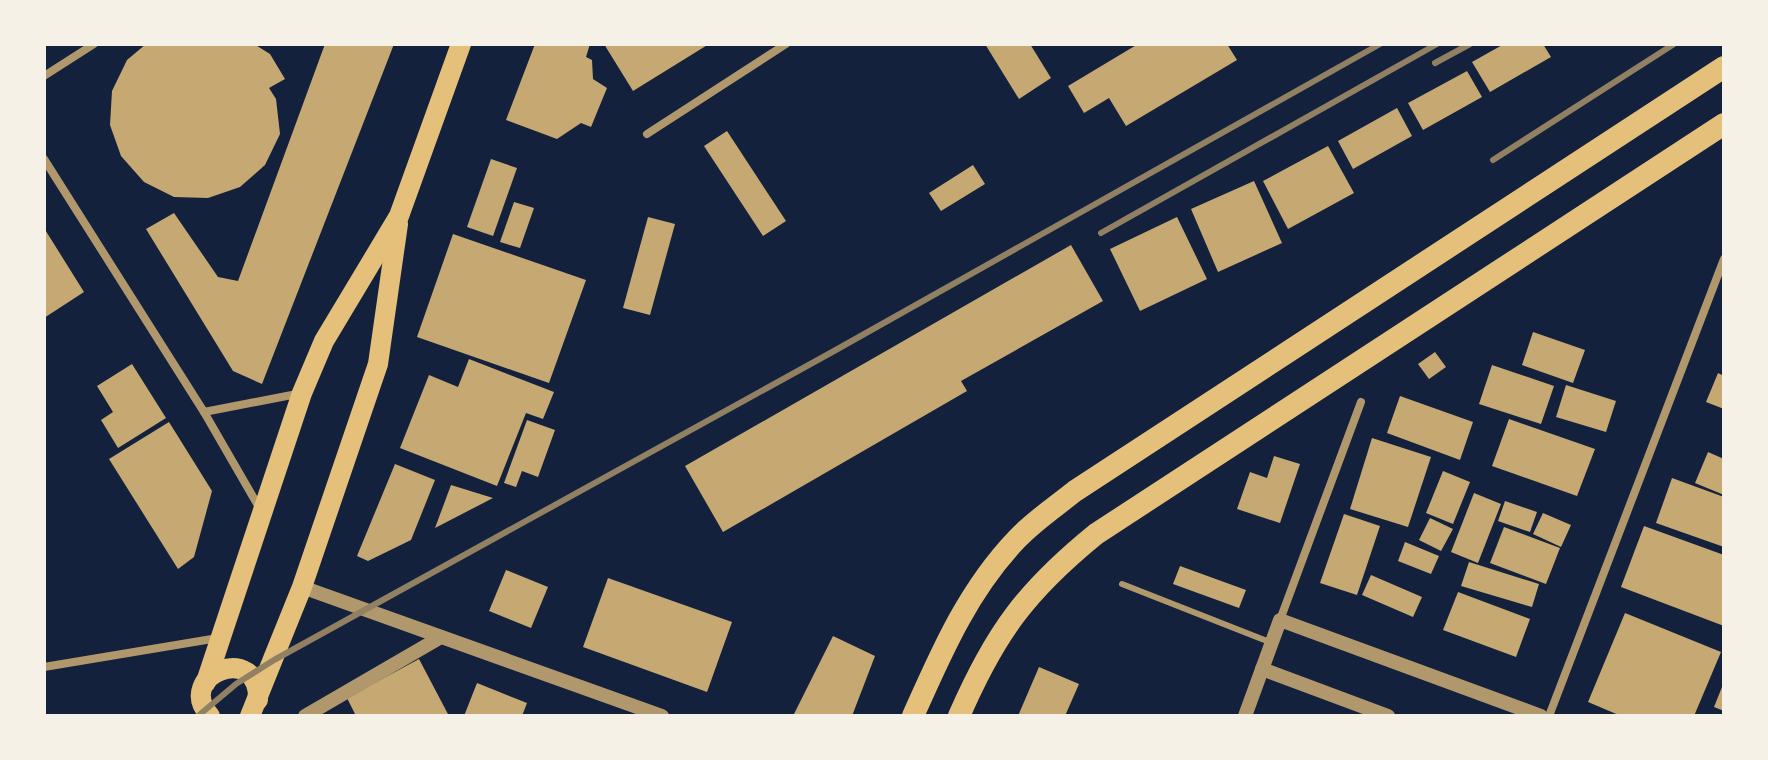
<svg xmlns="http://www.w3.org/2000/svg" width="1768" height="760" font-family="Lato,sans-serif">
	<style>
		.building { fill: #c6a872 }
		.lines { fill: none; stroke-linecap: round; stroke-linejoin: round }
		.service { stroke: #b1986c; stroke-width: 6 }
		.minor { stroke: #b1986c; stroke-width: 8 }
		.tertiary { stroke: #b1986c; stroke-width: 14 }
		.primary { stroke: #e5c07b; stroke-width: 20 }
		.trunk { stroke: #e5c07b; stroke-width: 22 }
		.rail { stroke: #918062; stroke-width: 6 }
	</style>
	<rect width="100%" height="100%" fill="#14213d"/>
	<g class="building">
		<path d="M146,44H254L270,54L285,79L269,88L276,99L280,134L265,165L240,187L208,198L174,197L144,182L121,156L110,125L112,91L127,60Z"/>
		<path d="M325,44H394L262,384L233,371L146,229L174,213L218,277L238,281Z"/>
		<path d="M535,44H590L586,57L592,60L593,79L607,88L591,127L581,123L557,139L506,120Z"/>
		<path d="M604,44H709L633,91Z"/>
		<path d="M985,44H1030L1051,78L1019,99Z"/>
		<path d="M1138,44H1227L1237,60L1126,126L1109,98L1084,113L1068,86Z"/>
		<path d="M1504,44H1543L1551,57L1490,92L1472,62Z"/>
		<path d="M1467,71L1482,97L1423,130L1408,103Z"/>
		<path d="M1397,108L1412,136L1353,169L1338,141Z"/>
		<path d="M727,131L786,221L763,236L704,146Z"/>
		<path d="M1328,146L1354,193L1288,229L1263,181Z"/>
		<path d="M491,159L517,168L493,236L467,227Z"/>
		<path d="M973,165L985,184L941,211L929,193Z"/>
		<path d="M1254,181L1282,243L1218,272L1191,209Z"/>
		<path d="M514,202L534,208L520,248L500,242Z"/>
		<path d="M648,217L675,224L650,315L623,308Z"/>
		<path d="M1177,217L1207,279L1140,311L1110,249Z"/>
		<path d="M44,228L84,292L44,318Z"/>
		<path d="M453,234L586,280L549,383L417,337Z"/>
		<path d="M1071,245L1103,301L961,381L967,391L723,532L685,466Z"/>
		<path d="M1533,332L1585,350L1573,383L1522,365Z"/>
		<path d="M1435,352L1446,367L1429,379L1418,364Z"/>
		<path d="M469,359L554,392L543,419L526,413L497,486L400,448L429,375L458,387Z"/>
		<path d="M132,364L166,418L118,448L101,420L113,412L97,386Z"/>
		<path d="M1492,365L1554,386L1541,424L1479,404Z"/>
		<path d="M1718,373L1724,376V409L1706,402Z"/>
		<path d="M1566,385L1616,401L1606,432L1556,417Z"/>
		<path d="M1400,396L1473,422L1460,460L1387,433Z"/>
		<path d="M1509,419L1595,449L1577,496L1492,466Z"/>
		<path d="M527,420L555,430L538,477L522,471L516,487L504,483Z"/>
		<path d="M169,422L212,491L194,557L178,569L109,459Z"/>
		<path d="M1372,438L1431,457L1408,527L1350,509Z"/>
		<path d="M1708,452L1724,459V495L1695,483Z"/>
		<path d="M1274,456L1300,464L1280,523L1237,509L1250,472L1267,478Z"/>
		<path d="M395,464L435,480L411,540L368,561L357,556Z"/>
		<path d="M1443,471L1470,482L1453,524L1426,513Z"/>
		<path d="M1672,478L1724,497V547L1656,523Z"/>
		<path d="M451,485L493,498L435,528Z"/>
		<path d="M1474,493L1501,504L1478,563L1451,552Z"/>
		<path d="M1505,501L1537,512L1530,532L1498,521Z"/>
		<path d="M1543,513L1571,525L1561,547L1533,534Z"/>
		<path d="M1344,514L1380,526L1357,595L1320,583Z"/>
		<path d="M1430,518L1453,529L1441,551L1419,540Z"/>
		<path d="M1644,526L1724,555V626L1621,587Z"/>
		<path d="M1504,527L1560,548L1546,584L1490,563Z"/>
		<path d="M1405,542L1439,556L1431,574L1398,561Z"/>
		<path d="M1469,562L1539,584L1532,607L1461,586Z"/>
		<path d="M1180,566L1246,590L1239,608L1173,584Z"/>
		<path d="M506,570L548,587L531,628L489,611Z"/>
		<path d="M1371,575L1422,597L1413,617L1362,595Z"/>
		<path d="M608,578L732,622L707,692L583,647Z"/>
		<path d="M1458,592L1530,619L1516,657L1443,630Z"/>
		<path d="M1625,613L1721,652L1694,716H1621L1588,702Z"/>
		<path d="M833,636L875,656L852,716H793Z"/>
		<path d="M419,659L449,716H356L347,698Z"/>
		<path d="M1039,667L1079,684L1065,716H1018Z"/>
		<path d="M1724,682V711L1714,707Z"/>
		<path d="M477,683L527,703L522,716H464Z"/>
	</g>
	<g class="lines">
		<path class="service" d="M1122,584L1272,643"/>
		<g class="minor">
			<path d="M44,76L94,44"/>
			<path d="M647,134L786,44"/>
			<path d="M44,159L204,412L260,509"/>
			<path d="M204,412L302,393"/>
			<path d="M1280,620L1361,402"/>
			<path d="M44,667L218,638"/>
			<path d="M1549,716L1724,259"/>
		</g>
		<g class="tertiary">
			<path d="M302,587L662,716"/>
			<path d="M1262,669L1388,716"/>
			<path d="M305,716L441,637"/>
			<path d="M1245,716L1280,620L1541,716"/>
		</g>
		<g class="primary">
			<path d="M206,682L302,393L324,341L399,216L461,44"/>
			<path d="M210,716C173,675 260,641 258,700"/>
			<path d="M250,716L302,587L378,364L398,224"/>
		</g>
		<g class="trunk">
			<path d="M913,716C941,653 968,590 1017,539C1034,521 1055,507 1075,491L1724,67"/>
			<path d="M959,716C995,633 1026,591 1096,534L1724,124"/>
		</g>
		<g class="rail">
			<path d="M1435,63L1470,44"/>
			<path d="M1493,160L1674,44"/>
			<path d="M1101,233L1437,44"/>
			<path d="M198,716L236,684L274,660L834,351L1380,44"/>
		</g>
	</g>
	<rect width="1768" height="760" fill="none" stroke="#f6f1e7" stroke-width="92"/>
</svg>
